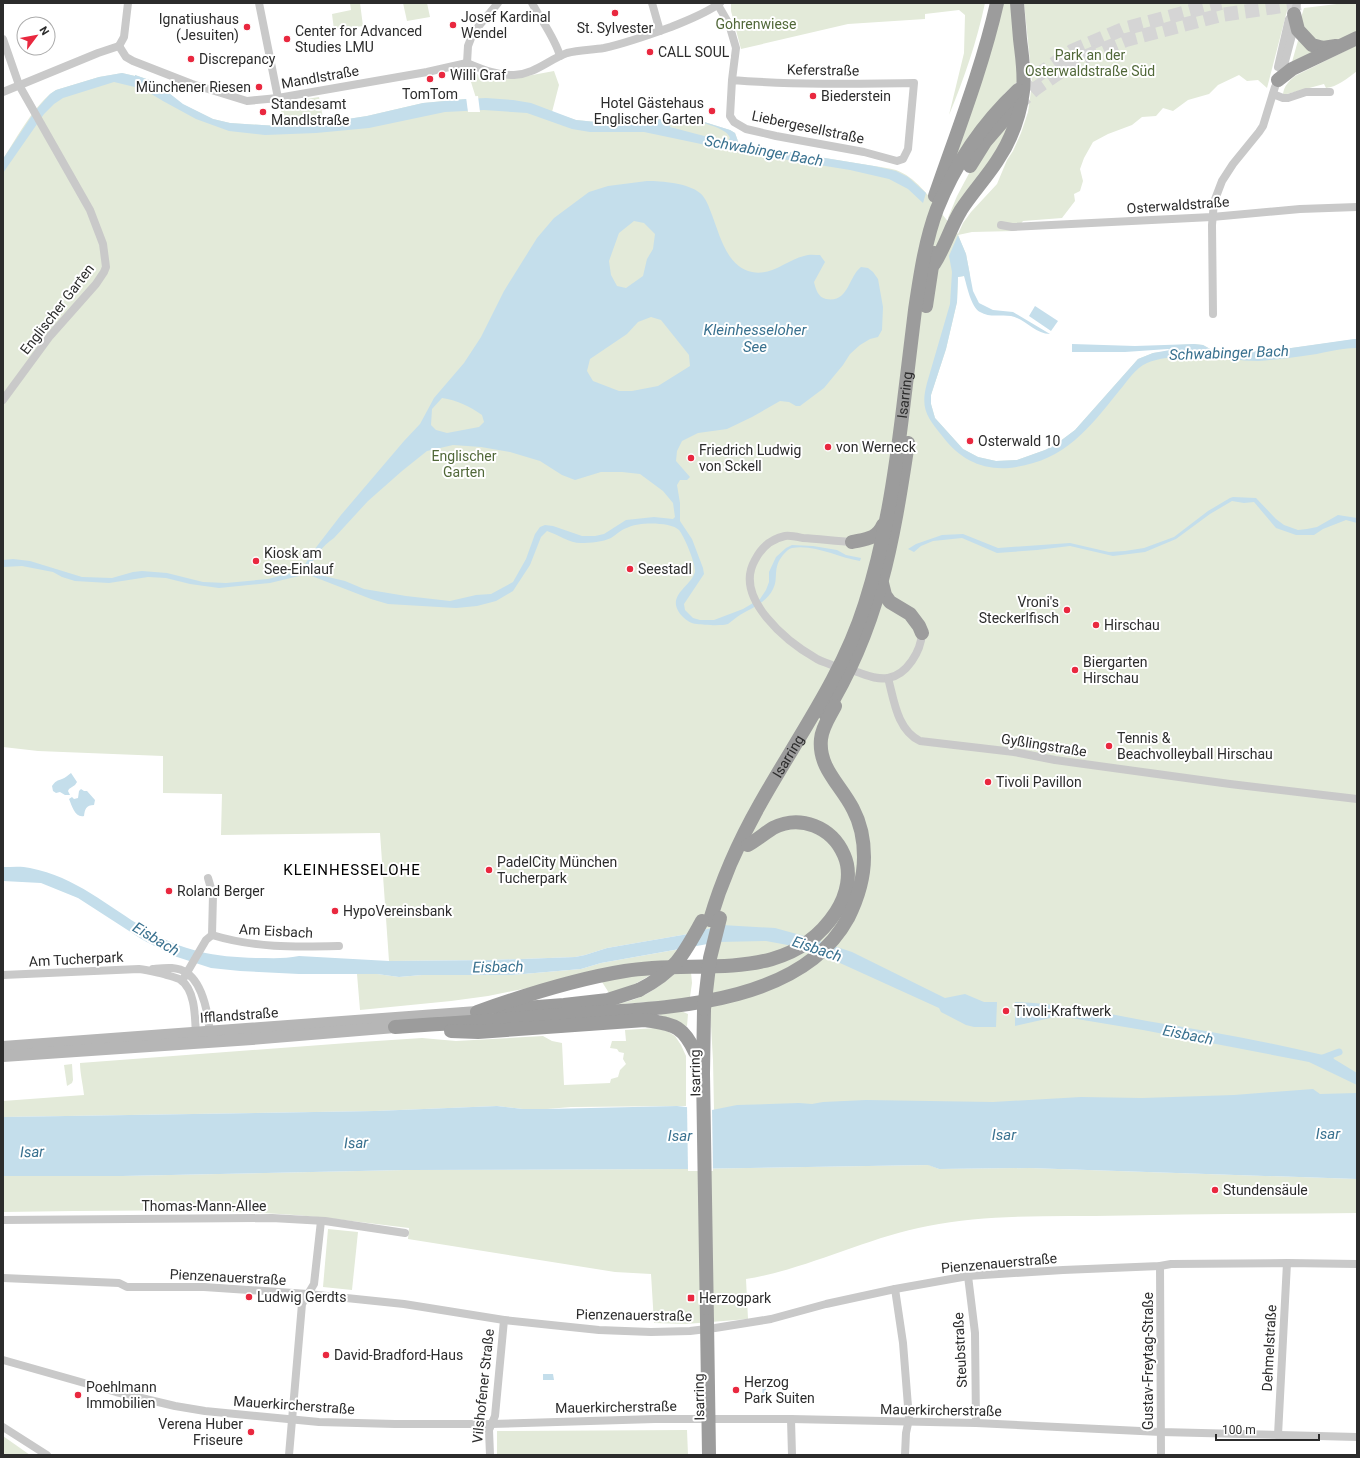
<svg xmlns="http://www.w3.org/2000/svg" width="1360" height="1458" font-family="Roboto,sans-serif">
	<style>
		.green { fill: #e3ead9 }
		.water { fill: #c4deeb; fill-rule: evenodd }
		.pier { fill: #fff }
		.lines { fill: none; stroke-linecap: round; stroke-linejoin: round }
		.canal { stroke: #c4deeb; stroke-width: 7 }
		.trunk-tunnel { stroke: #d5d5d5; stroke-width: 14; stroke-dasharray: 14 7; stroke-linecap: butt }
		.minor { stroke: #c9c9c9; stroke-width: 8 }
		.secondary { stroke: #b6b6b6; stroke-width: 12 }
		.trunk { stroke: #9c9c9c; stroke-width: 14 }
		.trunk-bridge { stroke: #9c9c9c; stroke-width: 14 }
		.poi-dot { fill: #e9283f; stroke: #fff; stroke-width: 1.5 }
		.labels { text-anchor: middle; stroke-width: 4; stroke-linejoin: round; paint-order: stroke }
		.poi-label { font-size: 14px; fill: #2c2c2c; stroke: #fff; text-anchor: start }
		.park-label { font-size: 14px; fill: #516839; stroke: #fff }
		.street-label { font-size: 14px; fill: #2c2c2c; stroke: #fff }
		.water-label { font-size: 15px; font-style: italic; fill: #39718f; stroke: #fff }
		.neighbourhood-label { font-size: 15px; letter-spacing: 1px; fill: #000; stroke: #fff }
	</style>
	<rect width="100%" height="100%" fill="#fff"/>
	<g class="green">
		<path d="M350,3H360L363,26L334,30L332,14L351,10Z"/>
		<path d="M403,3H427L430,17L407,21Z"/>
		<path d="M731,3H985C977,41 964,79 949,115L964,53L965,15L959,10L925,14V19L848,24L741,49L731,11Z"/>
		<path d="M1001,3H1011L1019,80L1004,94L1003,99L953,161Z"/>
		<path d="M1024,3H1289L1267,88L1258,80L1247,81L1239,75L1218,85L1209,94L1188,100L1173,111L1163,108L1156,116L1142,117L1132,125L1108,134L1093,142L1084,158L1080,169L1083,181L1080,191L1074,194L1075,201L1062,218L1023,221L1015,231L972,232L958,235L966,254L970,275L958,277L957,302L946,349L931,395V404L935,418L963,449L978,457L996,461L1017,460L1045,450L1055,445L1075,430L1138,359L1153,353L1169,351L1178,345L1194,344L1203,345L1212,350L1256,351L1277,350L1357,339V1096L714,1111L713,1060L710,1008L715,962L722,925L688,934L607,948L585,955L575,957L491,960L389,961L380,833L221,835L222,794L163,793V756L38,751L3,747V159C16,139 36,102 56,90L99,77L111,75L122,73L135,76V75L155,82L182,104L213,119L230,123L278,126L283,125L280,103L319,97L324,123L367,116L423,103L476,98L471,82V73L475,71L478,75L486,80L527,76L554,71L559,85L552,112L576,120L596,122L652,120L685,116L730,130L735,133L739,144L874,166C881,167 889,168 896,170C915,177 929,196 941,212L955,180L969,154L992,123L993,125C973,153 953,181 942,214L958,234L963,223L971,212L997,184L1007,160L1013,151L1021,133L1028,112L1032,84L1031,71Z"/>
		<path d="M1345,3H1357V35L1339,43L1311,41L1300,21L1304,8Z"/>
		<path d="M1299,37L1319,49L1292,62Z"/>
		<path d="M1357,45V71C1348,78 1337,87 1326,88L1324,84L1287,94H1283C1284,86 1289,81 1295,76Z"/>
		<path d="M1012,117L1008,132L951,220L948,218L957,196L973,166Z"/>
		<path d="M680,949L666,964L654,973L621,992L609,993L597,974L488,996L451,1001L360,1010L357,974H377L399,977L422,975H512L581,969L601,963Z"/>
		<path d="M677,972H691L692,983L690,997L686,999L610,1005C640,1001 654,991 677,972Z"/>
		<path d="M681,1011L688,1014L687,1026L679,1025L661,1018L660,1014Z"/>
		<path d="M655,1028L667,1031L675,1036L681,1045L686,1056V1106L571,1107L547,1109H523L497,1106L375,1111L3,1117V1101L84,1095C83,1084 80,1074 80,1063L361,1042L422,1038L456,1041L543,1036L552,1041L562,1043L564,1085L610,1083L611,1079L618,1077L620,1070L626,1064L623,1059L624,1053L619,1052L617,1049L610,1048L612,1041H626L625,1030Z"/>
		<path d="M72,1064L73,1080L72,1083L67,1086L64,1065Z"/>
		<path d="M929,1165L939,1169L1029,1168L1357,1179V1213C1270,1214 1183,1214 1095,1216C1040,1216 982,1215 928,1226C865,1238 808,1269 746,1279L748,1319L686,1324L654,1323L651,1274L615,1272L408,1239L409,1228C360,1222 311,1215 261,1213C175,1209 89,1211 3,1212V1176H122L405,1170L686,1169Z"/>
		<path d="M328,1229L358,1232L352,1290L323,1287Z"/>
		<path d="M687,1430L688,1455H497V1431Z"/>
		<path d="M3,1436L30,1455H3Z"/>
	</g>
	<g class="water">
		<path d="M122,73L135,76V75L155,82L183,104L213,119L230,123L278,126L308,125L367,116L423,103L466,99L486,98L513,100L531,103L576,120L596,122L652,120L685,116L730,130L735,133L739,144L874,166L896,171L908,177L926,193L923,203L908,189L889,179L850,170L739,152L644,132H590L572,129L527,113L484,110L445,112L369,128L316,133L265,135L229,131L196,119L163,101L143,89L114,82L63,98L54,104L44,114L3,173V159L35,111L50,94L56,90L99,77ZM684,119C697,122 726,126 730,138L727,142L670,127L671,123L674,121Z"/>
		<path d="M647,181C662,181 688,183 700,193C706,198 709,207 712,215C720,236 727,267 752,272C772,276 787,260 804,256C809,254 815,255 820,255L825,262L814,282C816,290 818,297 826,299C849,303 848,277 861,267L868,268L873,272L878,279L883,307L882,330L878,337L870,339L860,345L850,354L843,365L824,388L800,406H796L789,402L780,401L752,417L727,429L698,433L682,441L677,451L676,461L690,477L687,480H680L677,485L680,503V521L692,539L703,568L704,574L684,604L685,610L693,618L700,620H714L743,609L760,599L766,590L769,582V572L776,557L786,548L792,545L813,546L837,550L846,555L861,558L860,561C839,558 815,544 792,548C788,549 786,552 783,555C772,568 779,578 773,589C766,604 750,608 737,617C734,619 731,622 728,624C722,626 704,625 697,624C691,624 686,620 682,616C664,596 691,587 695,572C696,564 684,536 679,530C671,522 639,522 629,527C622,529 617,534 611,538C603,542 590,543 581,543C569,543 559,535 547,531L541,537L530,565L513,591L496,601L477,606L456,608L388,604L371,599L304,573L299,576L270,583L219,588L190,584L166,578L148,577L109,583L75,581L62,577L53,572L22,566L3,567V560L13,559L30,561L82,577L112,578L133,572L142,571L167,573L203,582L226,583L268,579L291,573L300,569L304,566L314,550L341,515L404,441L420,424L434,398L464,363L481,337L504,291L537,238L554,218L589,192L608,186ZM634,221L644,223L655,234L653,249L647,259L643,276L626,288L617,286L611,275L609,261L619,233ZM651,317L661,320L689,355L690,366L658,386L632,391H619L593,381L587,371L590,359L627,334L638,322ZM442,398C457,400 469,406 482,415L484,422L479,427L447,433L436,430L431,425L432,409ZM453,445L481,447L510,452L540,461L562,475L575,480L601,472H622L640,474L663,491L673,503L675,517L673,519L654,517L626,520L604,534L595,536H582L553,526L545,525L540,527L535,534L526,559L513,582L491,594L476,595L450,601L406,596L364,589L345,581L307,572C313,559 322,546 334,538L368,501L402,471L427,451Z"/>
		<path d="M958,235L966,254L973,291L979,303L993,310L1013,312L1050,334C1035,334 1025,319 1011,316C1001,314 990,318 980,312C971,307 967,286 964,276L958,277L957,302L946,349L931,395V404L935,418L963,449L978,457L996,461L1017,460L1045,450L1055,445L1075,430L1138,359L1153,353L1170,350L1168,349L1125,352H1072V344L1135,346L1194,344L1203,345L1212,350L1256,351L1277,350L1354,339H1357V348C1338,348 1322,354 1303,356C1288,358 1273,360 1258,361C1249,361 1240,360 1231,359C1206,357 1170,353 1147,363C1135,368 1127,382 1119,391C1087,431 1063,462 1009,468C981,470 960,459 943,437C927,417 920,409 927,383L950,304L952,272L949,256Z"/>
		<path d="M1035,306L1058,321L1051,331L1029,316Z"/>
		<path d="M1233,497L1256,498L1276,519L1284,525L1298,530L1307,529L1317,527L1338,515L1357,518V523L1346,520L1323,529L1314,535H1296L1276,528L1254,502L1244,503L1232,501L1210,514L1176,539L1145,552L1113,556L1070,546L1037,550L997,553L962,538L933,541L921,546L914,552L908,549L916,544L942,535L963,534L998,548L1070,543L1109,552L1125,551L1144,548L1174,537L1208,511L1230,498Z"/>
		<path d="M71,773L77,782L75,785L69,789L68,791L70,795H65L60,792L56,793L53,791L52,786C56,781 56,781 62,779C65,778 68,775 71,773Z"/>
		<path d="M81,789L84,791H87L95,800L94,805C86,805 85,809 84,816C75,818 72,806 69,799L72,797L74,799L78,798L79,791Z"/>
		<path d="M3,867C12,867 22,866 30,868C76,877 107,906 146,929C181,951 215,957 256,958C271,958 285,959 299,956L389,961L491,960L575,957L585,955L607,948L688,934L722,925L775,928L804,936L852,952L945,998L965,994L984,1002H997L996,1027H974L966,1025L941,1012L939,1008L829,958L793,946L766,941L719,942L601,963L581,969L512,975H422L399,977L377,974H299L240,971L211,968L174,956L143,940L78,898L41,883L3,881Z"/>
		<path d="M1015,1002C1059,1003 1104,1013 1147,1021C1206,1031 1265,1041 1323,1055L1331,1053L1334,1059L1357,1073V1085L1309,1062L1143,1030L1059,1016L1015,1026Z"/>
		<path d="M1313,1089L1320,1094L1357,1093V1179L1029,1168L939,1169L928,1165L686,1169L405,1170L122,1176H3V1117L375,1111L497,1106L523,1109H547L677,1106L712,1110L737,1105L799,1103L812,1104L823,1102L866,1100L993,1102L1081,1097L1142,1098L1234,1095Z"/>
		<path d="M543,1374H553L554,1380H543Z"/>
		<path d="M763,1381H766V1398H762Z"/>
	</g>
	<g class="pier">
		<path d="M478,96L480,112H468L466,97Z"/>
		<path d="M687,1104L712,1108L713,1171H688Z"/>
	</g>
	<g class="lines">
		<path class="canal" d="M1323,1058L1339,1052"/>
		<g class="trunk-tunnel">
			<path d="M1020,89L1031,80L1072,51L1123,29L1221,3"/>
			<path d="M1016,106L1035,89L1077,60L1126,40L1221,15L1303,3"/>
		</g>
		<g class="minor">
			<path d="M259,3L278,98"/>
			<path d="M532,3C541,20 555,38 560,56"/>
			<path d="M652,3L660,31"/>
			<path d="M718,5L729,24L736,48L732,80L730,116L734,122L746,129L776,136L864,152L897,161L903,159L908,149L914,83C853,84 792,85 732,80"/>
			<path d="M3,39L19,85L90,210L103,244L106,267L104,272L96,284L50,336L3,400"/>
			<path d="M119,46L126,57L133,61L192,84L247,101L278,98L427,72L467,63"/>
			<path d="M119,46L124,37L128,3"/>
			<path d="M467,63C484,70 495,75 514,75C535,74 548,60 567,53C579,50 592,50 604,48C627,43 649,35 671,27C688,20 705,14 720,3"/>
			<path d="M467,63L468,46L473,33L498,3"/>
			<path d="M1278,67L1289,19L1294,14"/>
			<path d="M3,92L98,53L119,46"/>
			<path d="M1273,94L1283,98H1288L1306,92H1330"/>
			<path d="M1001,225L1012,227L1212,217L1300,209L1357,207"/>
			<path d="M1213,314L1212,225L1214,202L1222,181L1233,164L1259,132L1263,126L1275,87L1283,69L1295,24L1294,14L1297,3"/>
			<path d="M834,666C828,663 822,662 817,659C787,642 733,598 755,560C761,548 771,539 785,536C790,535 798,537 803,538C819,539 836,541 852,542"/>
			<path d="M857,672C866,675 877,680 888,678C907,675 921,651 922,633"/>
			<path d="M888,678C894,700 897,730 920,741L1014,752L1055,760L1230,784L1357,799"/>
			<path d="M212,935C255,948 294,947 339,946"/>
			<path d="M153,969C164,968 177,966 187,973C204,985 209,1018 210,1037"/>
			<path d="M3,975L139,969C148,970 155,972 164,974C169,976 176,977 181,980C196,991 195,1020 196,1036"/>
			<path d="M182,981L206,940L212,935L213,895L208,878"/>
			<path d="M3,1220L272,1218L325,1221L405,1233"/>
			<path d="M1160,1266L1161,1455"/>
			<path d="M968,1276L975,1333L976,1423"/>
			<path d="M3,1278L119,1283L127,1287H204L308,1294L404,1304L504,1320L599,1330L651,1332L690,1331L715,1328L771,1319L826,1304L895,1289L968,1276L1063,1270L1160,1266L1171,1264L1287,1263L1357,1264"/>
			<path d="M895,1289L903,1343L909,1419L906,1433L905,1455"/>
			<path d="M3,1360L116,1392L175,1406L205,1411L319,1422L395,1424H491L655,1419H791L976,1423L1161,1432L1357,1437"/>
			<path d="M791,1419L792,1455"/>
			<path d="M3,1427L47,1455"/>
			<path d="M1278,1435L1287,1263"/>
			<path d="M289,1455L302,1304L314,1284L321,1221"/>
			<path d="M490,1455L489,1430L495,1416L504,1320"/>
		</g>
		<g class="secondary">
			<path d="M3,1047L477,1012"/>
			<path d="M3,1056L252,1039L395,1027"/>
		</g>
		<g class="trunk">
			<path d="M1294,14L1298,30L1312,45L1323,48L1336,46"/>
			<path d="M1278,80L1292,69L1357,38"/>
			<path d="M970,166L985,142L1016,106"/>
			<path d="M935,196C957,132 982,69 997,3"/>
			<path d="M934,264C945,247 950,228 961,210C972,193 986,178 997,161C1011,140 1020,116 1023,91C1025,73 1022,57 1020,39C1019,27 1018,15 1017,3"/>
			<path d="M926,306L934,253"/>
			<path d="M852,542C866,539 877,539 883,525"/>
			<path d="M882,583L885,595L890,602L910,614L919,626L922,633"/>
			<path d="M825,714C879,627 893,542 908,443"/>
			<path id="s1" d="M710,920C722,879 739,841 760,804C797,738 842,677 865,604C885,542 895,475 903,409C907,376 911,343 915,310C920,277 925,241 937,209C955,164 983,123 1018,90"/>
			<path d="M704,1009L703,1074L707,1321"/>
			<path d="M499,1010L564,1005L608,1000L639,990"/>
			<path d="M477,1012C525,995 575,979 625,971C700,958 787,987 836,912C847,895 852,873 844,855C832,827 800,814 773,828C765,833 757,840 748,845"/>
			<path d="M395,1027C454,1023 514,1019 573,1014C661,1008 800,1007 848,918C858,898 864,879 864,857C864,839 861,824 853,809C841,785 818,768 821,739C822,727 830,716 835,706"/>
			<path d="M451,1031L478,1032L645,1020C673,1025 682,1024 695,1052"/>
		</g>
		<g class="trunk-bridge">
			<path d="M639,990C675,971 683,956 702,921"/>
			<path d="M704,1009L710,958L720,918"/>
			<path d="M707,1321L709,1455"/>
		</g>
	</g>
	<g class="poi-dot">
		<circle cx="615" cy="13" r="4"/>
		<circle cx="453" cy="25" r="4"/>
		<circle cx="247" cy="27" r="4"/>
		<circle cx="287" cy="39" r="4"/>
		<circle cx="650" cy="52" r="4"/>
		<circle cx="191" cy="59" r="4"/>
		<circle cx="442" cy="75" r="4"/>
		<circle cx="430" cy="79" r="4"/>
		<circle cx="259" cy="87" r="4"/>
		<circle cx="813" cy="96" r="4"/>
		<circle cx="712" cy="111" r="4"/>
		<circle cx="263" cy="112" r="4"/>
		<circle cx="970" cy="441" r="4"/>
		<circle cx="828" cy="447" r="4"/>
		<circle cx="691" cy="458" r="4"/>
		<circle cx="256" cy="561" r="4"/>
		<circle cx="630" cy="569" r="4"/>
		<circle cx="1067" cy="610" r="4"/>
		<circle cx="1096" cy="625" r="4"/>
		<circle cx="1075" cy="670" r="4"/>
		<circle cx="1109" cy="746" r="4"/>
		<circle cx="988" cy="782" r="4"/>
		<circle cx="489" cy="870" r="4"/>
		<circle cx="169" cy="891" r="4"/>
		<circle cx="335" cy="911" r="4"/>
		<circle cx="1006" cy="1011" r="4"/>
		<circle cx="1215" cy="1190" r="4"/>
		<circle cx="249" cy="1297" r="4"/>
		<rect x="687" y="1294" width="8" height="8" rx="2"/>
		<circle cx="326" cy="1355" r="4"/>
		<circle cx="736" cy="1390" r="4"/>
		<circle cx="78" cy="1395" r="4"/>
		<circle cx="251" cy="1432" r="4"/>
	</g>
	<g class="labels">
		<g class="poi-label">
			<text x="461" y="22">Josef Kardinal<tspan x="461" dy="16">Wendel</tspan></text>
			<text x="239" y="24" text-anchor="end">Ignatiushaus<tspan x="239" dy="16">(Jesuiten)</tspan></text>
			<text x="615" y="33" text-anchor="middle">St. Sylvester</text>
			<text x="295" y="36">Center for Advanced<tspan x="295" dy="16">Studies LMU</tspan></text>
			<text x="658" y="57">CALL SOUL</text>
			<text x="199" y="64">Discrepancy</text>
			<text x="450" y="80">Willi Graf</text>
			<text x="251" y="92" text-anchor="end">Münchener Riesen</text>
			<text x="430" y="99" text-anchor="middle">TomTom</text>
			<text x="821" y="101">Biederstein</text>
			<text x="704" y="108" text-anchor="end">Hotel Gästehaus<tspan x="704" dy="16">Englischer Garten</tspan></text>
			<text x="271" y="109">Standesamt<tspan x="271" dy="16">Mandlstraße</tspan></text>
			<text x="978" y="446">Osterwald 10</text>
			<text x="836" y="452">von Werneck</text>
			<text x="699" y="455">Friedrich Ludwig<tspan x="699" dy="16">von Sckell</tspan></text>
			<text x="264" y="558">Kiosk am<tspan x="264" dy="16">See-Einlauf</tspan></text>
			<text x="638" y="574">Seestadl</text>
			<text x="1059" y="607" text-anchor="end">Vroni's<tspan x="1059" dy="16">Steckerlfisch</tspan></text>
			<text x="1104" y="630">Hirschau</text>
			<text x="1083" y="667">Biergarten<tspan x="1083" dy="16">Hirschau</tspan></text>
			<text x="1117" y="743">Tennis &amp;<tspan x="1117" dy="16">Beachvolleyball Hirschau</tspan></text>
			<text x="996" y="787">Tivoli Pavillon</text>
			<text x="497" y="867">PadelCity München<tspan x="497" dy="16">Tucherpark</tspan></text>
			<text x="177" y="896">Roland Berger</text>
			<text x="343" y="916">HypoVereinsbank</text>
			<text x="1014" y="1016">Tivoli-Kraftwerk</text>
			<text x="1223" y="1195">Stundensäule</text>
			<text x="257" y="1302">Ludwig Gerdts</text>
			<text x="699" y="1303">Herzogpark</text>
			<text x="334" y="1360">David-Bradford-Haus</text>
			<text x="744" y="1387">Herzog<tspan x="744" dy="16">Park Suiten</tspan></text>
			<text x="86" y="1392">Poehlmann<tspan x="86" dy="16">Immobilien</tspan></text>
			<text x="243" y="1429" text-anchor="end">Verena Huber<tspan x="243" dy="16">Friseure</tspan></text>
		</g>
		<g class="park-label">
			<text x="756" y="29">Gohrenwiese</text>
			<text x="1090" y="60">Park an der<tspan x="1090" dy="16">Osterwaldstraße Süd</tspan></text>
			<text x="464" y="461">Englischer<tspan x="464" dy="16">Garten</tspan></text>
		</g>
		<g class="street-label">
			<text transform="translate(823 70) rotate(1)" y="5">Keferstraße</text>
			<text transform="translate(320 77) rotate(-10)" y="5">Mandlstraße</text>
			<text transform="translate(808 127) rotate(12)" y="5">Liebergesellstraße</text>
			<text transform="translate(1178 205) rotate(-4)" y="5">Osterwaldstraße</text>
			<text transform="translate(57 309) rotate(-52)" y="5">Englischer Garten</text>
			<text dy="5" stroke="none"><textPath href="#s1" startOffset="566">Isarring</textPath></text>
			<text transform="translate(1044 745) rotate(9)" y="5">Gyßlingstraße</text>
			<text dy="5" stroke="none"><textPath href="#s1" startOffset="182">Isarring</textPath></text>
			<text transform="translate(276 931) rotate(3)" y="5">Am Eisbach</text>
			<text transform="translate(76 959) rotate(-3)" y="5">Am Tucherpark</text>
			<text transform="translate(239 1015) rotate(-4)" y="5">Ifflandstraße</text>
			<text transform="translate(695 1073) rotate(-91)" y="5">Isarring</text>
			<text x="204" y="1211">Thomas-Mann-Allee</text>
			<text transform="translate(999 1263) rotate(-5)" y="5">Pienzenauerstraße</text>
			<text transform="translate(228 1277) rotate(3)" y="5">Pienzenauerstraße</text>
			<text transform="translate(634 1315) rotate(1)" y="5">Pienzenauerstraße</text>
			<text transform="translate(1269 1348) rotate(-87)" y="5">Dehmelstraße</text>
			<text transform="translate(960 1350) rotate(-93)" y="5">Steubstraße</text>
			<text transform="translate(1148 1361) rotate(-90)" y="5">Gustav-Freytag-Straße</text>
			<text transform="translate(483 1386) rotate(-84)" y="5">Vilshofener Straße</text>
			<text transform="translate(699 1397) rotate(-91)" y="5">Isarring</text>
			<text transform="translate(294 1405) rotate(4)" y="5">Mauerkircherstraße</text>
			<text transform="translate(616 1407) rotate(-1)" y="5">Mauerkircherstraße</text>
			<text transform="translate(941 1410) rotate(1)" y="5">Mauerkircherstraße</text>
		</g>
		<g class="water-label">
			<text transform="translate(764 151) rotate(10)" y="5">Schwabinger Bach</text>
			<text x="755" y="335">Kleinhesseloher<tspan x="755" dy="17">See</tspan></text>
			<text transform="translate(1229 353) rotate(-2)" y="5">Schwabinger Bach</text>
			<text transform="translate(156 939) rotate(31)" y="5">Eisbach</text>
			<text transform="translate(817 949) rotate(19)" y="5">Eisbach</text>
			<text transform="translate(498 967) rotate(-1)" y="5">Eisbach</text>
			<text transform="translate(1188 1035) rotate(11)" y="5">Eisbach</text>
			<text x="1328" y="1139">Isar</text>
			<text x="1004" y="1140">Isar</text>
			<text x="680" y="1141">Isar</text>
			<text transform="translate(356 1143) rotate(-1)" y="5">Isar</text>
			<text transform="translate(32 1152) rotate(-1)" y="5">Isar</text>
		</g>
		<g class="neighbourhood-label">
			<text x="352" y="875">KLEINHESSELOHE</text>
		</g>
	</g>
	<rect width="1360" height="1458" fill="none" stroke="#2c2c2c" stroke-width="8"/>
	<g transform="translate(36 36) rotate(58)"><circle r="19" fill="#ffffff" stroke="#ababab"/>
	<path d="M0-3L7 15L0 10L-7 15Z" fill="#e9283f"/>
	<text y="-6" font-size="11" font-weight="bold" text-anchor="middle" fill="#2c2c2c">N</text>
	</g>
	<path d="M1216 1434v6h103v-6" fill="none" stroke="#2c2c2c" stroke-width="2"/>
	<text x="1222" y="1434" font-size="12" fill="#2c2c2c" stroke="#ffffff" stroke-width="3" paint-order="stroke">100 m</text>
</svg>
